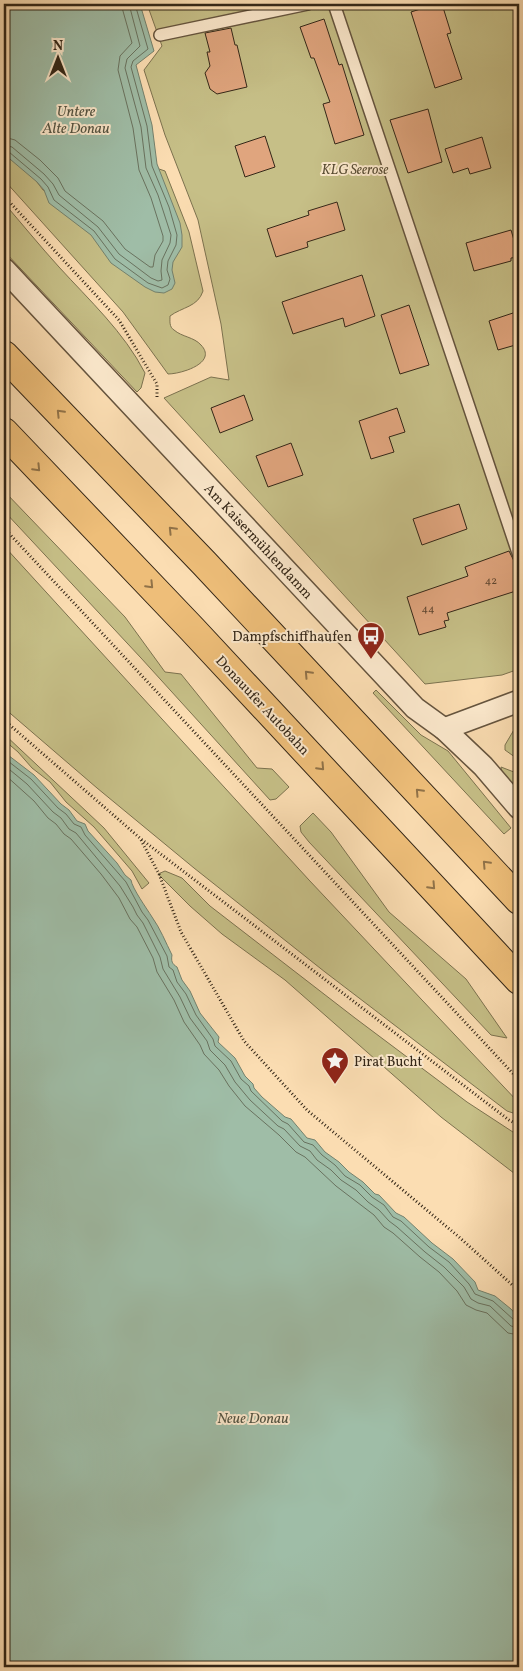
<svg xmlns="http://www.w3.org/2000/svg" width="523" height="1671" font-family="Vollkorn,serif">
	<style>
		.green { fill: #c6bf87; stroke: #7c724f }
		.water { fill: #9fbda7; stroke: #74816d }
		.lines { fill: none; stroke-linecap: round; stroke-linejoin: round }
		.shore { stroke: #69725f; stroke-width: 1 }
		.building { fill: #e0a57e; stroke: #332617 }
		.service-casing { stroke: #65543e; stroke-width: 14 }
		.minor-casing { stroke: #65543e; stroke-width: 24 }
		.motorway-casing { stroke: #332617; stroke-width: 30 }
		.path { stroke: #332617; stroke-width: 3; stroke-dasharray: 1 2.5; stroke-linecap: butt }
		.service { stroke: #fce9cd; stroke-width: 11 }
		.minor { stroke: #fce9cd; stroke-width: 21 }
		.motorway { stroke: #eebe79; stroke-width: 28 }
		.oneway { stroke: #907248 }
		.labels { text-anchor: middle; stroke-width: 4; stroke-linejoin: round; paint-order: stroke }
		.number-label { font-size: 11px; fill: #5e4631 }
		.park-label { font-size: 14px; font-style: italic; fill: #584c33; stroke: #fce9cd }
		.street-label { font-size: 14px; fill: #332617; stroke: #fce9cd }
		.poi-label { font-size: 14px; fill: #332617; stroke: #fce9cd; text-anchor: end }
		.water-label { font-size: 15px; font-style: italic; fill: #535342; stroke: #fce9cd }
	</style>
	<rect width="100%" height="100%" fill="#fbddb2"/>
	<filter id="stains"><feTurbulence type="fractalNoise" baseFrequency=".004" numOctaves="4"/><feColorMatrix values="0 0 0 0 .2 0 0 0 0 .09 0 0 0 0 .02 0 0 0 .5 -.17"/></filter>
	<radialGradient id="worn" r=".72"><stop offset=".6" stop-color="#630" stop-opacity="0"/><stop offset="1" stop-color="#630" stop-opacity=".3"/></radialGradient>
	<g class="green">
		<path d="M147,4H519V669L502,675L425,684L164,398L211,377L229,380L221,324L198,220L165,135L144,70L162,46Z"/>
		<path d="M4,138L43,190L56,195L159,169L165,171L189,232L203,291C198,307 182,307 170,316C170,321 169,327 174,330C182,337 194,337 201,345C218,363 181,374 168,374L123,312L4,180Z"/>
		<path d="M4,203C22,224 40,246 59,267C89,300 124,332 145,373L141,388L137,392L4,251Z"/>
		<path d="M4,491L125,617L165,672L181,674L257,768L272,769L289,787L276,799L270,800L141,658L4,511Z"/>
		<path d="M4,546L309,880L519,1103V1111L516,1114L507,1111L325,972L194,868L97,788L4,708Z"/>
		<path d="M376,690L421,735L448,751L511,828L504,834L373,693Z"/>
		<path d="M515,728H519V760L505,750V745Z"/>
		<path d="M4,734L104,828L149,883L142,889L132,871L94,827L66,802L50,782L32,768L18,752L4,740Z"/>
		<path d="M501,767L519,774V792L502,773Z"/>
		<path d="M313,813L331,832L389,912L466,979L507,1038L491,1035L309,842L301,832L300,826Z"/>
		<path d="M165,871L182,878L210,906L355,1018L467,1102L519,1136V1177L441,1117L285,980L222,934L190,906L158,874Z"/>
	</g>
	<g class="water">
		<path d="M4,4H140L154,51L136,65L152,125L157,164L180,223L182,235V247L173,262L172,270L175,283L172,289L164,293L155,292L145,287L111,263L91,235L49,203L44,190L37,182L4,154Z"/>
		<path d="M4,752L34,775L61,804L69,810L77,821L85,824L88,831L117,863L125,875L131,880C132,888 147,909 152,917C160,928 166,943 172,955C171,961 172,964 177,967L182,980L190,991L200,1013L219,1037L218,1042L235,1058L245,1076L253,1084L254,1088L262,1097L285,1117L291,1119L307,1138L315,1140L325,1152L339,1162L349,1172L363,1182L375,1194L379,1195L396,1213L404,1217L432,1243L453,1259L475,1282L478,1290L495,1296L511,1309L519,1318V1667H4Z"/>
	</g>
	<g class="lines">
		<g class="shore">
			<path d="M4,137L15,140L40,160L58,178L65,191L103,221L125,249L150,267H153L155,255L163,241V236L151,198L139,170L133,128L118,70L120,56L132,43L121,4"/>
			<path d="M4,145L12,147L44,174L53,184L59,195L98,227L119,254L151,278L158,281L162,280L161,271L162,260L170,243L171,235L158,195L146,168L141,127L125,68L127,59L140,46L129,4"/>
			<path d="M4,151L9,152L41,179L48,187L54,200L94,231L115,259L148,283L162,288L168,285L170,279L167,270L168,261L176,245L177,235L169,207L152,166L147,126L131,67L133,61L148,49L135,4"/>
			<path d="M4,758L31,779L58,808L66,814L74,824L81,827L85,835L126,882L142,912L148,920L167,956L169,967L173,970L177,982L186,994L196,1015L213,1039L215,1046L231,1061L241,1079L249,1086L251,1091L282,1121L288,1124L304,1142L313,1145L322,1155L335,1165L345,1176L360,1185L372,1197L384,1205L393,1217L401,1221L429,1247L449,1262L469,1284L475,1294L493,1301L514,1320L519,1321"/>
			<path d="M4,765L27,784L53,812L61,818L69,829L76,833L120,886L133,907L137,915L143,923L160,957L163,969L180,997L190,1018L207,1041L210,1050L225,1065L235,1082L250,1100L278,1126L284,1129L300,1146L310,1151L317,1160L331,1170L341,1180L356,1190L368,1202L379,1210L389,1221L397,1227L425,1252L444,1267L464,1287L471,1299L478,1303L490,1306L511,1326L519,1328"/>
			<path d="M4,774L34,801L48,818L56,824L64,834L71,839L101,874L119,898L130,919L137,927L153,958L157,972L174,1000L184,1022L200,1045L204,1054L219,1070L229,1086L245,1106L279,1135L296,1152L305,1157L336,1186L374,1215L384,1227L393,1233L420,1257L439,1272L457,1291L466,1305L476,1310L487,1313L508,1333L519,1335"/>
		</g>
	</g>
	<g class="building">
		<path d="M436,4L437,6L442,4L451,33L447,34L462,79L435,88L411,12Z"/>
		<path d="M324,19L339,65L342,64L364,135L335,144L323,104L330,102L314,58H311L300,27Z"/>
		<path d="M231,28L235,45H237L247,87L217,94L210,89L205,73L210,66L207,52H210L205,33Z"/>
		<path d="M428,109L442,162L408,173L390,120Z"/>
		<path d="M265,136L275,167L245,177L235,146Z"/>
		<path d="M482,137L491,168L470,174L468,168L453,173L445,149Z"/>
		<path d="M337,202L345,230L307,242L308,247L276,257L267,229L309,215L308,211Z"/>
		<path d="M511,230L519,257L511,258V261L474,271L466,243Z"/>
		<path d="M362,275L375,316L345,327L343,318L293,334L282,302Z"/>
		<path d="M409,305L429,365L400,374L381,315Z"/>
		<path d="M519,311V344L498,350L489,321Z"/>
		<path d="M244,395L253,420L220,433L211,408Z"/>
		<path d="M397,408L405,432L389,437L394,452L371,459L359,421Z"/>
		<path d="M291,443L303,475L268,487L256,456Z"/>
		<path d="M459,504L467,529L422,545L413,519Z"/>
		<path d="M509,551L514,561L519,563V590L447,613L449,620L444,621L446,627L419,635L407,597L468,576L465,567Z"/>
	</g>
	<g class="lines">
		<defs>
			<g id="service">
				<path d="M334,4L519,556"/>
				<path d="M160,35L308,4"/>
			</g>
			<g id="minor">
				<path d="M4,269L415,708L444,729L483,766L519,808"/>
				<path d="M444,729L519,701"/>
			</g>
			<g id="motorway">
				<path d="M4,355L204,563L519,900"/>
				<path d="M4,432L192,629L519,980"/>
			</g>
		</defs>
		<use href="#service" class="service-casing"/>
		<use href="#minor" class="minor-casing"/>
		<use href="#motorway" class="motorway-casing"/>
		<g class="path">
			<path d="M4,196L119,320L157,384V397"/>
			<path d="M4,528L519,1080"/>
			<path d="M4,720L141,839L509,1120L519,1125"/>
			<path d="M141,840L159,874L181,932L244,1041L307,1110L459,1237L519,1291"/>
		</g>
		<use href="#service" class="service"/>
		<use href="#minor" class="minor"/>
		<use href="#motorway" class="motorway"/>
	</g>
	<defs><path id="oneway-chevron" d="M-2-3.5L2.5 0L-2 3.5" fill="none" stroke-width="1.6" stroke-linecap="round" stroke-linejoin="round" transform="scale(1.25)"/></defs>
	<g class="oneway">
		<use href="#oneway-chevron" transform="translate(60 413) rotate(-134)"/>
		<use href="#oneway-chevron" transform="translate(37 468) rotate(46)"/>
		<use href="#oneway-chevron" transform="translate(172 530) rotate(-134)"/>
		<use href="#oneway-chevron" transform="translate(150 585) rotate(46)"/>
		<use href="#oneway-chevron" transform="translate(308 674) rotate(-133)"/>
		<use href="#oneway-chevron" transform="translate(321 767) rotate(47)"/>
		<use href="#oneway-chevron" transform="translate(419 792) rotate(-133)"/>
		<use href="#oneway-chevron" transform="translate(486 864) rotate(-133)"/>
		<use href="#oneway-chevron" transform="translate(432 886) rotate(47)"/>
	</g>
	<defs>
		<symbol id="bus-pin" viewBox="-11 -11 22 30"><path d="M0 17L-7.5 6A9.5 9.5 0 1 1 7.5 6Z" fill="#8f2418" stroke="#fce9cd"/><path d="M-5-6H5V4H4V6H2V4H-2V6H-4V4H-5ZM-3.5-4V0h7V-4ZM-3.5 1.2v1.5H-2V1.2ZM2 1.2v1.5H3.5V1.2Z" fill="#fff"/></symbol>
		<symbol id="sight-pin" viewBox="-11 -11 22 30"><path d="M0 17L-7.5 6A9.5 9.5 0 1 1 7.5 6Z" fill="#8f2418" stroke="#fce9cd"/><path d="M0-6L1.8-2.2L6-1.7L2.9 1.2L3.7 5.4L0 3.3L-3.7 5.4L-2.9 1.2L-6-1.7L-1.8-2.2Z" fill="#fff"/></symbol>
	</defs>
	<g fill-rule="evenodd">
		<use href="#bus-pin" x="355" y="620" width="32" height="43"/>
		<use href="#sight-pin" x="319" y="1045" width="32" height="43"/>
	</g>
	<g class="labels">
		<g class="number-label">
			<text x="491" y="584">42</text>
			<text x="428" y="612">44</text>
		</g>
		<g class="park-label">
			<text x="355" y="174">KLG Seerose</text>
		</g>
		<g class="street-label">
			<text transform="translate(259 541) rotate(47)" y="5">Am Kaisermühlendamm</text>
			<text transform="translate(263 705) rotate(47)" y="5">Donauufer Autobahn</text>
		</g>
		<g class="poi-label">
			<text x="352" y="641">Dampfschiffhaufen</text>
			<text x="354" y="1066" text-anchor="start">Pirat Bucht</text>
		</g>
		<g class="water-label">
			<text x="76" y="116">Untere<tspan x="76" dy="17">Alte Donau</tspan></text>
			<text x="253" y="1423">Neue Donau</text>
		</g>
	</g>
	<rect width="523" height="1671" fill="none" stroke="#fbddb2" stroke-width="20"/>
	<rect x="5" y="5" width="513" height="1661" fill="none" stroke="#332617" stroke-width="2.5"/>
	<rect x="10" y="10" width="503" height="1651" fill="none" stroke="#332617"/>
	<g transform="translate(58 58)" stroke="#fce9cd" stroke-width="4" paint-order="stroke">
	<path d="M0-4L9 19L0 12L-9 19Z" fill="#332617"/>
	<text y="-8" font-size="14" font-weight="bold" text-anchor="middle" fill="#332617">N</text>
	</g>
	<rect width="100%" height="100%" filter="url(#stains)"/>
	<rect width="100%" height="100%" fill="url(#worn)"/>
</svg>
